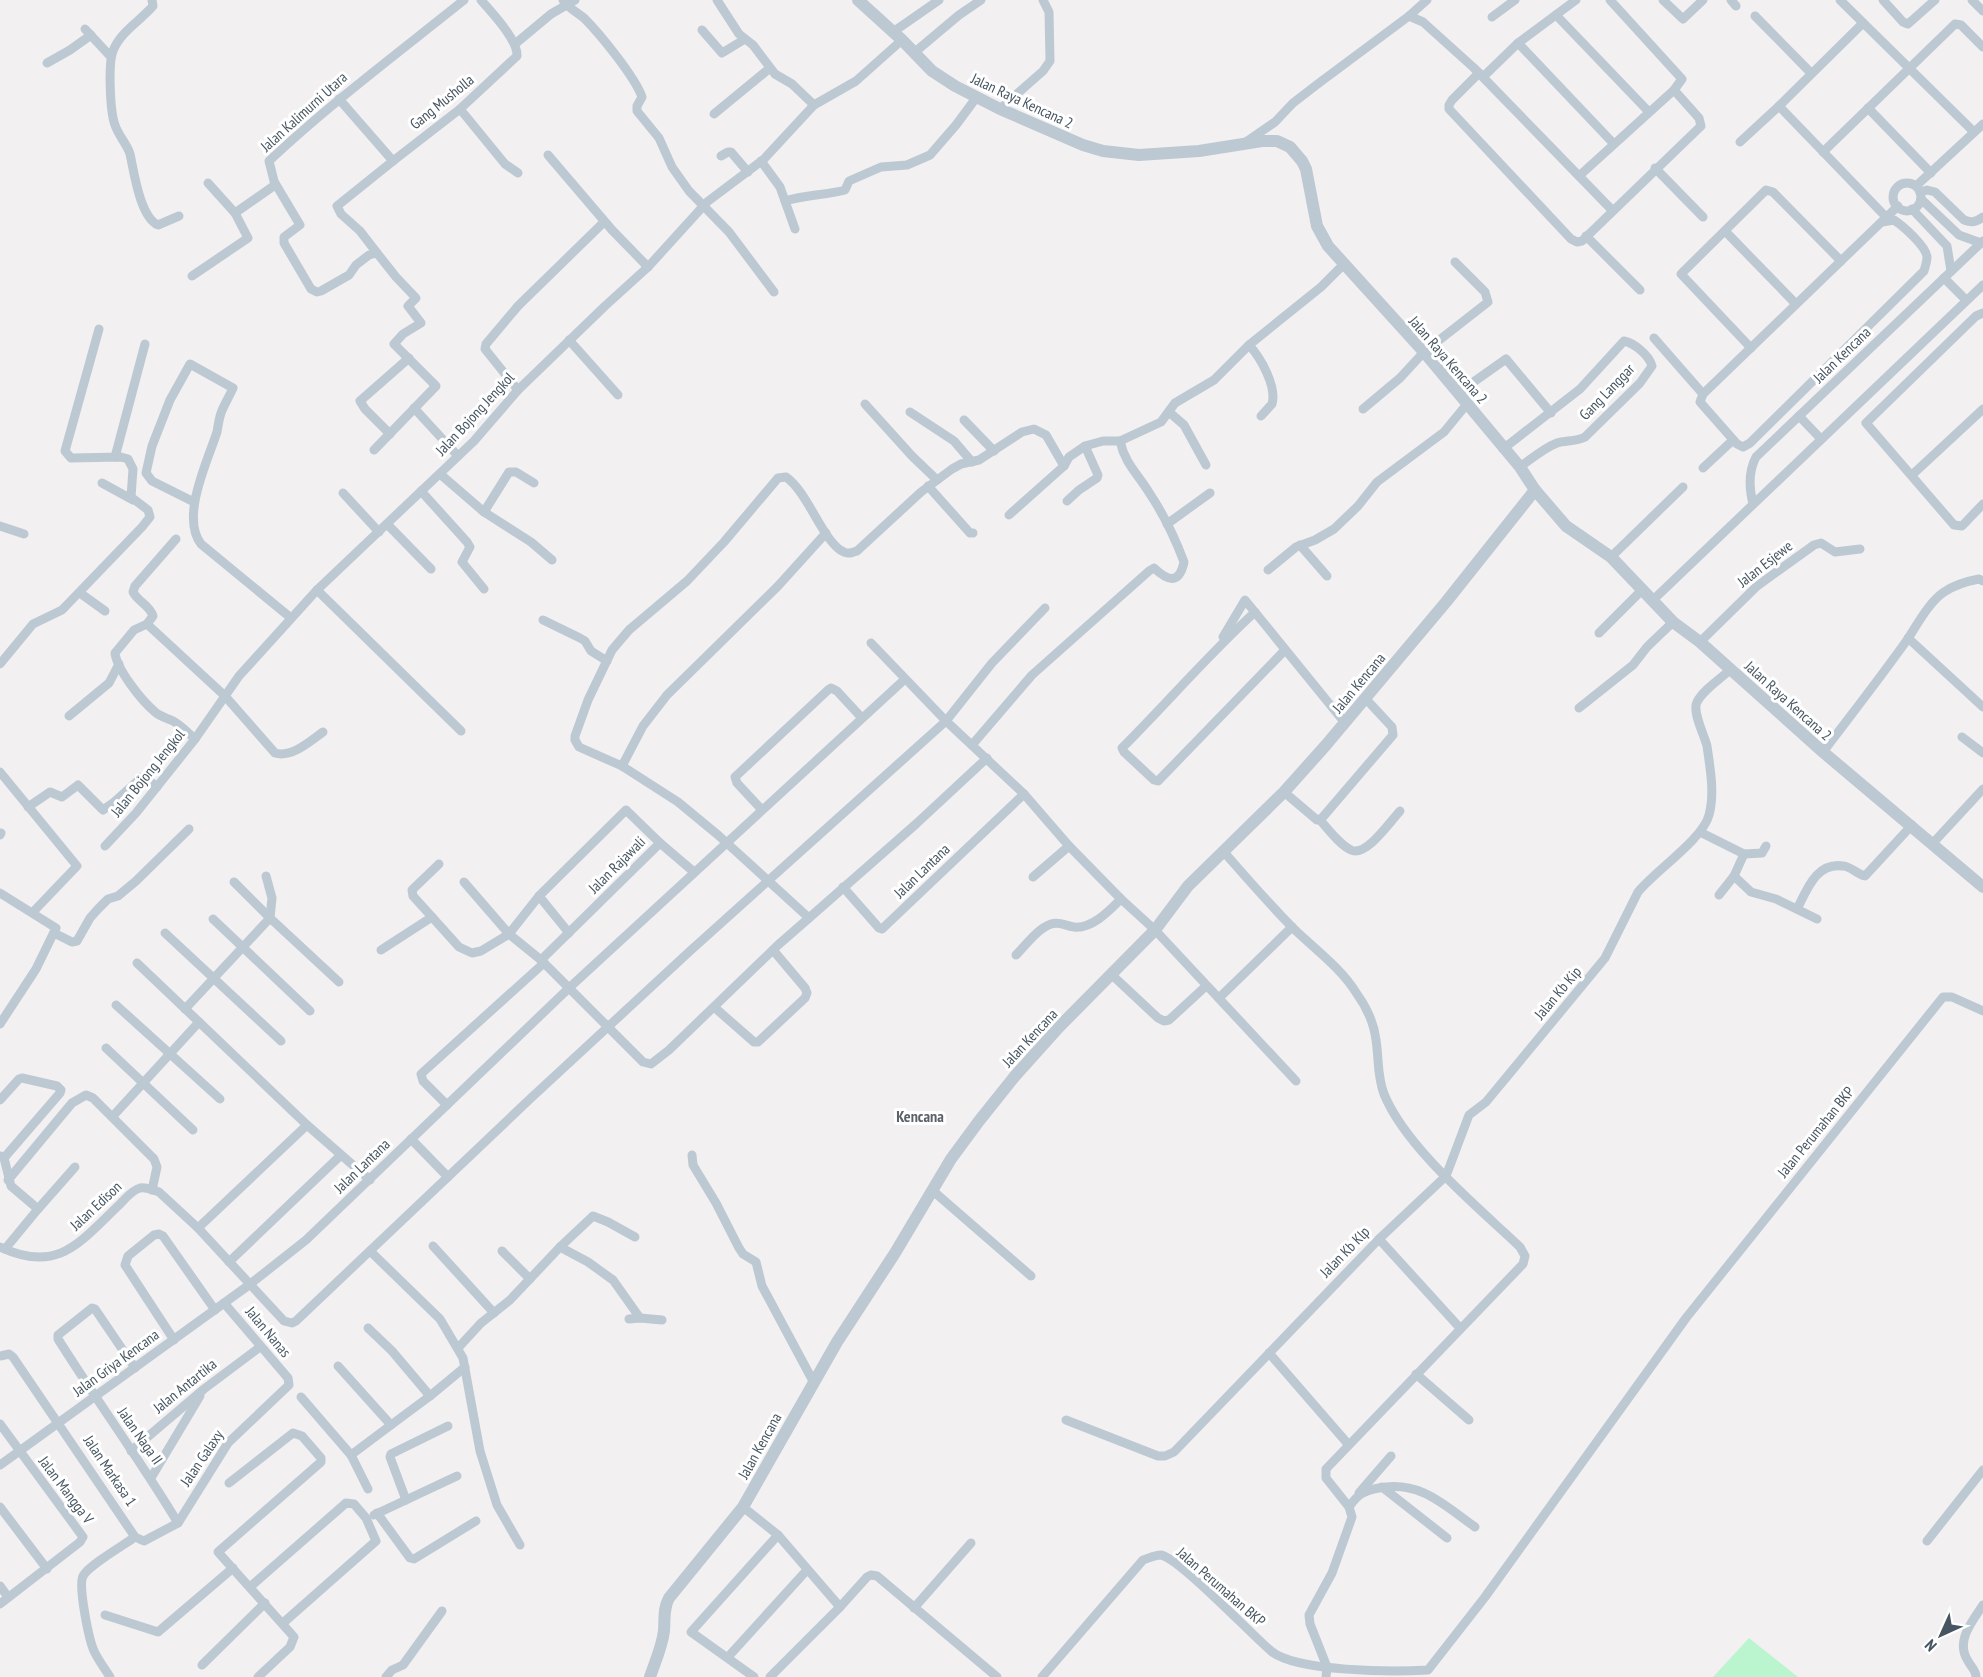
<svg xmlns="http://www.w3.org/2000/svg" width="1983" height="1677" font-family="'PT Sans Narrow',sans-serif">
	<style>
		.green { fill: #bbf5cf }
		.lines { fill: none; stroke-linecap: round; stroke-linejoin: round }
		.minor { stroke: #bdc9d2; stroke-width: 9 }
		.tertiary { stroke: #bdc9d2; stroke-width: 12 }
		.labels { text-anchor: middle; stroke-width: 6; stroke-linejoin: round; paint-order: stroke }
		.street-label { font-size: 15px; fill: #465561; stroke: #fff }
		.neighbourhood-label { font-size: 16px; font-weight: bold; fill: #5c6167; stroke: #fff }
	</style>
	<rect width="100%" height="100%" fill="#f3f0f1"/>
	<path class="green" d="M1749,1638L1798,1677H1713Z"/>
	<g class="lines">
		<g class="minor">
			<path d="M152,0L153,6C140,21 120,32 113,51C108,63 110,112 115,125C118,135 127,144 130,154C134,172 140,217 158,225L179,216"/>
			<path d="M563,0C568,8 577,12 584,18C600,34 635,77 642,97L637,106V111L659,138L672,167L689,191L729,232L774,292"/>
			<path d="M717,0L739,34L753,45L775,74L792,84L814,105"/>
			<path d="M1663,0L1683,19L1703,0"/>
			<path d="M1731,0L1736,6"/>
			<path d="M1840,0L1974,132"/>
			<path d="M1883,0L1903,22L1908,24L1935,0"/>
			<path d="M1972,0L1983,11"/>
			<path d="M1556,15L1649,112"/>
			<path d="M1409,16L1427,0"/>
			<path d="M1755,16L1811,73"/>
			<path d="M1492,17L1515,0"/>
			<path d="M85,29L111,57"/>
			<path d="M702,30L722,53L745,39"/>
			<path d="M893,32L939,0"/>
			<path d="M1518,43L1613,143"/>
			<path d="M515,44L551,14L575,0"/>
			<path d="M915,52L959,15L981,0"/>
			<path d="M47,63L70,50L91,35"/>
			<path d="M1479,73L1452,100L1449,105V109L1571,239L1577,242L1582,241L1701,126L1699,118L1674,90"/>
			<path d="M1483,77L1518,43L1576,0"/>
			<path d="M339,99L393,161L460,109L517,56C518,40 492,13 481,0"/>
			<path d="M1779,106L1863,23"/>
			<path d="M1868,108L1931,173"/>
			<path d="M460,109L505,164L518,173"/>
			<path d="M1000,109L1043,71L1050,61L1049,12L1043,0"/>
			<path d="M714,114L770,68"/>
			<path d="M1246,142L1275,122L1293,103L1319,83L1409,16L1423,22L1474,68L1612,210"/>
			<path d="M1740,142L1779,106L1886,217"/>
			<path d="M1823,152L1955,24L1961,25L1983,47"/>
			<path d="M548,155L612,230L648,267"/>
			<path d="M721,156L728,152H731L748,172"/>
			<path d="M761,161L780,187L795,229"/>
			<path d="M1655,168L1703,217"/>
			<path d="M1579,176L1674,90L1682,79L1610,0"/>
			<path d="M208,183L235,213"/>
			<path d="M275,183L300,225L284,237V243L311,289L317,292L321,291L349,275L356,265L369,255L377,253L396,277L416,298L408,306L421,323L403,334L394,344L436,386L374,450"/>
			<circle cx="1907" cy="197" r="14"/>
			<path d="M1916,186L1983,124"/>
			<path d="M1920,192L1927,190L1935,192L1964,220C1972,223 1976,222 1983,217"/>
			<path d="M1921,199L1959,235L1981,243"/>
			<path d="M785,201C805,195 826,195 845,190L849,181L881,167L907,165L930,155L956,125L976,98"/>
			<path d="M1912,209L1947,246L1951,271"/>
			<path d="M1725,231L1796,304"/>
			<path d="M1586,236L1640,290"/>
			<path d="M377,253L360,231L341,214L337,206L393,161"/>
			<path d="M192,276L248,238L235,213L275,185L269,161C331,103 398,53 464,0"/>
			<path d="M1944,278L1966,300"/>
			<path d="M1983,313L1976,316L1866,423L1954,525L1962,526L1983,504"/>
			<path d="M1654,338L1703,394L1898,206"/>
			<path d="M569,340L618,395"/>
			<path d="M1249,345C1261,358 1277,387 1272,404L1261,416"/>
			<path d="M1751,348L1681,274L1766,190L1773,192L1841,261"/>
			<path d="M518,390L485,349L486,344L518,306L604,222"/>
			<path d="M1458,393L1506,359L1551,413"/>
			<path d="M1703,394L1700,402L1737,444L1743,447L1750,443L1924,271C1925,267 1927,262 1927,257C1926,246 1903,226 1894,220L1882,222"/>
			<path d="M865,404L912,456L937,480"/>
			<path d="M414,408L458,456"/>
			<path d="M1363,409L1400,378L1424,352L1488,302L1485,292L1455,262"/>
			<path d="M910,412L954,441L972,462"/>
			<path d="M1169,412L1184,425L1206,465"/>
			<path d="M1799,416L1821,439"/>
			<path d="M964,420L994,451"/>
			<path d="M390,434L365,409L360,401L409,358"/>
			<path d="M1503,449L1580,389L1624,341C1634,343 1649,355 1652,366L1640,383L1585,437C1575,442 1566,440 1557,443C1544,448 1531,459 1520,467"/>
			<path d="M115,457L145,344"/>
			<path d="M1703,468L1733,440"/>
			<path d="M440,474L484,512L531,542L552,560"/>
			<path d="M1912,475L1983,409"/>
			<path d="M102,483L133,500"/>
			<path d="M928,486L970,533H973"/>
			<path d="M421,491L467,542L470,547L462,562L484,589"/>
			<path d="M343,493L379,532"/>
			<path d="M1067,501L1079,490L1097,478L1098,475L1085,446"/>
			<path d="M194,502L152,481L146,473L152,446L170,400L190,364L233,388C229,397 224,405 221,413C219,419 218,426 217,432C208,460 180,517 201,544L291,618"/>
			<path d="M1753,504C1749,488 1748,472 1756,457L1983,241"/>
			<path d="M484,512L509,472H516L534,483"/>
			<path d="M1009,515L1064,466"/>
			<path d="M387,524L431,569"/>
			<path d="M1167,524L1210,493"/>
			<path d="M0,526L24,534"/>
			<path d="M176,539L135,586L133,592C138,602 150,605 153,616L147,624L134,630L115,653C117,670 142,701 155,712C161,717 167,718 173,721C181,725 188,733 195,739"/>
			<path d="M1300,545L1327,576"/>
			<path d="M1611,557L1683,487"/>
			<path d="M1268,570L1296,547L1315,540L1334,529L1358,506L1377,482L1444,432L1467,404"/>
			<path d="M317,590L461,731"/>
			<path d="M80,593L105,611"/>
			<path d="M1653,600L1983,285"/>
			<path d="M1255,612C1208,655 1167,703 1122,748L1124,752L1154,780L1158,781L1285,650"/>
			<path d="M543,620L580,638L585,641L591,651L607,661"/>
			<path d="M147,624L225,696L275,753C292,758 310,741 323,732"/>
			<path d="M1599,633L1643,589"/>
			<path d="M1223,637L1245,600L1345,723"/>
			<path d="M1908,638L1983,707"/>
			<path d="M1700,642L1757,586L1814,545L1821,543L1835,552L1860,549"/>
			<path d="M871,643L946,721L1024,794L1069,846L1121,899L1155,930L1296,1081"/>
			<path d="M0,664L33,624L62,610L142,527L150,517L148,510L131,497L133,469L128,459L121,457L71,458L65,451L99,329"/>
			<path d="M1579,708L1633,665L1647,647L1673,622"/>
			<path d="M69,716L109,683L119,664"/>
			<path d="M1962,737L1983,753"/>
			<path d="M972,745L1032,675L1149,571L1154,568C1168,581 1179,585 1184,562C1175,538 1164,515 1150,494C1138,474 1125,464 1120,441"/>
			<path d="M1823,752C1851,715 1880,678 1907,640C1917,625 1929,602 1944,592C1953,586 1968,581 1979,579L1983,581"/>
			<path d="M987,758L916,824L809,918L718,835L678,802L622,766L579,747L575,740V736L588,700L612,650L629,630L687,581L724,542L778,478L786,477C808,492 824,544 844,552C849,555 852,552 857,551L921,492L952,469L961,464L979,460L1022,432L1034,429L1046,435L1064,466L1069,457L1085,446L1103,441H1120L1161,422L1175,403L1214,380L1249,345L1321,287L1343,265"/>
			<path d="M622,766L643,726L667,695L778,586L826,533"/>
			<path d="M0,772L77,866L33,912"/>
			<path d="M1284,792L1317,820L1322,818L1393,735L1392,727L1365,698"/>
			<path d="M28,807L50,792L62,797L78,785L103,810L113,803L142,777L146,778L157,787"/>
			<path d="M762,810L737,783L735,777L828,690L831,688L837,691L861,717"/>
			<path d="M1320,820C1329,830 1339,844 1351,850C1366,857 1390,822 1400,811"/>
			<path d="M1700,832L1744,854L1762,853L1766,846"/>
			<path d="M0,835L1,833"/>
			<path d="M660,843L694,872"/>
			<path d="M1933,843L1983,789"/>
			<path d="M105,846L136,813L195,739L239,676L317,590L474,441L518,390L605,306L648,267L707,202L764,159L814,105L856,81L902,40"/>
			<path d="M1223,851C1246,877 1269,904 1294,929C1316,950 1341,968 1357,994C1367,1008 1374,1023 1376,1040C1379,1059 1377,1076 1384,1094C1406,1148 1478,1207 1520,1247L1525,1256L1523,1264L1326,1469V1478L1349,1507L1352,1517L1332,1573L1309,1615L1310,1624L1327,1667L1326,1677"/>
			<path d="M266,876L272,898L270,918"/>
			<path d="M1734,876L1751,892L1776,899L1817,919"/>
			<path d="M1033,877L1069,846"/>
			<path d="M234,882L270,918"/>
			<path d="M464,882L509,934L541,960L643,1062L651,1064L669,1050L778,945L809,918"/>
			<path d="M843,887L879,928L882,929L1024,794"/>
			<path d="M0,893L56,928L36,969L0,1024"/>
			<path d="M1719,895L1734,876L1744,854"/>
			<path d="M539,896L569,933"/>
			<path d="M1797,909C1807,890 1816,862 1843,866C1850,866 1857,874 1865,876L1912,825"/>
			<path d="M432,917L413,896L412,890L439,864"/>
			<path d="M213,919L310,1011"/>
			<path d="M54,933L72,942L77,941L90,918L98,909L108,899L118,896L136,881L189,829"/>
			<path d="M165,933L281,1041"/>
			<path d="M381,950L432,917L459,947L472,953L481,951L509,934L539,896L626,810L660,843L541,960"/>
			<path d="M1016,955C1026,945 1037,929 1051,924C1060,921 1065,926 1074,927C1092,929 1109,911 1121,899"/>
			<path d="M1112,975L1158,1018L1164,1021L1169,1020L1206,986"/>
			<path d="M1219,998L1292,927"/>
			<path d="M116,1005L220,1099"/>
			<path d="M714,1007L754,1042H758L805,998L807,993L805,988L773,950"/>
			<path d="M185,1009L270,918L339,982"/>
			<path d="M199,1022L307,1125L370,1180"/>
			<path d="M106,1048L193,1130"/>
			<path d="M0,1100L19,1079L22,1078L57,1086L61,1090L60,1093L4,1158"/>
			<path d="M447,1105L423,1081L421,1074L544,963"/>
			<path d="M113,1116L199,1022L137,963"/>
			<path d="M411,1139L448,1177"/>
			<path d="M692,1155L693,1165L716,1203L739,1248L743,1254L756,1262L762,1286L813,1381"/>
			<path d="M1,1156L4,1158L11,1186L38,1209L5,1249"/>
			<path d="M8,1180L72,1103L86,1095L93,1098L154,1159L157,1167L152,1190"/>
			<path d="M932,1190L1031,1276"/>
			<path d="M38,1209L75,1167"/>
			<path d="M198,1228L307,1125"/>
			<path d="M1379,1239L1460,1328"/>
			<path d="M433,1246L494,1313"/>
			<path d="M0,1247C58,1274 79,1243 119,1205C124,1200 132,1190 140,1188C146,1187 153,1190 159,1192L198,1228L284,1321L292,1323L296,1321L531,1098L690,951L946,721L992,663L1045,608"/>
			<path d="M560,1247L593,1216L608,1222L635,1237"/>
			<path d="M370,1251L440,1319L463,1358L480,1451L497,1505L520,1545"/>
			<path d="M502,1251L530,1279"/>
			<path d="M229,1262L341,1155"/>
			<path d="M629,1319L640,1318L662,1320"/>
			<path d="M368,1328L392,1351L430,1396L465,1367"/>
			<path d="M174,1340L125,1265L128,1256L154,1235L159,1234L163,1236L215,1310"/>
			<path d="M458,1348L481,1323L510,1300L560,1247L588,1262L613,1280L640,1318"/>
			<path d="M1269,1353L1348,1444"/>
			<path d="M0,1356L9,1354L13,1357L135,1537L144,1541L178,1523L228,1443L289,1385L288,1378L224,1303"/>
			<path d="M338,1366L391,1425L430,1396"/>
			<path d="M135,1368L95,1309L92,1308L58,1335V1339C97,1401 140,1460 178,1523"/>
			<path d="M1416,1374L1469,1420"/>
			<path d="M301,1397L351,1455L391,1425"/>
			<path d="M1066,1420L1158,1456H1165L1174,1452L1379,1239L1446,1176L1469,1115L1486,1102L1605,958L1638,892C1655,871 1703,839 1709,815C1715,793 1710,768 1707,746C1704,734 1692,712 1697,702C1703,690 1720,679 1730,670"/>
			<path d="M0,1424L83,1537L80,1542L0,1604"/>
			<path d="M131,1451L204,1389L260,1347"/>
			<path d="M351,1455L368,1489"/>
			<path d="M0,1465L249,1285L306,1240L569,988L905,679"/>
			<path d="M151,1478L200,1396"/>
			<path d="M229,1483L293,1433L302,1436L321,1458V1462L218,1552L294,1637L290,1647L258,1677"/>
			<path d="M1382,1487L1447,1538"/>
			<path d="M1359,1493L1391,1456"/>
			<path d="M406,1500L390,1457L391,1454L448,1426"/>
			<path d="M0,1507L47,1569"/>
			<path d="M743,1507L778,1535L840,1607L867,1577L871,1575L877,1576L997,1677"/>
			<path d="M1349,1507C1358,1494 1363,1491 1379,1488C1420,1480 1444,1505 1475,1527"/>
			<path d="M377,1513L410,1558L414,1559L476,1521"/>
			<path d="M374,1515L457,1476"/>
			<path d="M1927,1541L1983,1470"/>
			<path d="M0,1586L8,1597"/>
			<path d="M250,1587L346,1503L354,1504L366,1518L376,1541L283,1623"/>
			<path d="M914,1608L971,1543"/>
			<path d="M105,1615L158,1632L233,1568"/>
			<path d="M728,1657L807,1570"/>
			<path d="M202,1665L265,1603"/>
			<path d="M110,1677C105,1669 99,1661 95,1653C89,1642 78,1586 83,1576C89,1565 124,1545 135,1537"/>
			<path d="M386,1677L392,1670L403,1665L442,1611"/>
			<path d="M754,1677L691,1632L778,1535"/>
			<path d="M770,1677L840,1607"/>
			<path d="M1042,1677L1143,1560C1149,1558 1155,1555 1161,1555C1179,1558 1251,1634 1271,1651C1296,1672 1394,1672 1428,1670L1485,1597L1686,1318L1943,997H1952L1983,1011"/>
			<path d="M1976,1677C1976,1670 1971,1667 1968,1661C1955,1641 1972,1622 1983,1605"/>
		</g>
		<g class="tertiary">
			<path d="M858,0L902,40L932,71L955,86L1000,109L1083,145L1103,151L1139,155L1199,151L1262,141H1277L1290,147L1302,161L1306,169L1317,226L1328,246L1424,352L1520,467L1535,490L1566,526L1611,557L1673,622L1700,642L1823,752L1983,887"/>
			<path d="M650,1677C655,1662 662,1647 664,1631C665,1619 663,1609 669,1598L743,1507L837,1342L895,1253L951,1159L979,1121L1015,1076L1059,1027L1155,930L1188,886L1284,792L1326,745L1446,602L1535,490"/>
		</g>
	</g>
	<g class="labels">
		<g class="street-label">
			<text transform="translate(1022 101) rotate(25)" y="5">Jalan Raya Kencana 2</text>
			<text transform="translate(442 102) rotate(-39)" y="5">Gang Musholla</text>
			<text transform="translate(304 112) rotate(-42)" y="5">Jalan Kalimurni Utara</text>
			<text transform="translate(1842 355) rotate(-44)" y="5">Jalan Kencana</text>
			<text transform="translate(1448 360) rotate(49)" y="5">Jalan Raya Kencana 2</text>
			<text transform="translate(1607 392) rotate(-46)" y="5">Gang Langgar</text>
			<text transform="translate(475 414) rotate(-47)" y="5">Jalan Bojong Jengkol</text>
			<text transform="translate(1765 564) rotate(-38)" y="5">Jalan Esjewe</text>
			<text transform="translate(1359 683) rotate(-50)" y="5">Jalan Kencana</text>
			<text transform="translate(1788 701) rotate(42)" y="5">Jalan Raya Kencana 2</text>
			<text transform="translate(148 773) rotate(-51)" y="5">Jalan Bojong Jengkol</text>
			<text transform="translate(617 865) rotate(-45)" y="5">Jalan Rajawali</text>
			<text transform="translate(922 871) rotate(-44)" y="5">Jalan Lantana</text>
			<text transform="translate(1558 993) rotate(-50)" y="5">Jalan Kb Kip</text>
			<text transform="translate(1030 1038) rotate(-47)" y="5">Jalan Kencana</text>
			<text transform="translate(1816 1132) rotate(-51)" y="5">Jalan Perumahan BKP</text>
			<text transform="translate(362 1166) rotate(-44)" y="5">Jalan Lantana</text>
			<text transform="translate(96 1206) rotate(-43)" y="5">Jalan Edison</text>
			<text transform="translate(1345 1252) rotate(-46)" y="5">Jalan Kb Klp</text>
			<text transform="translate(268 1332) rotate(50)" y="5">Jalan Nanas</text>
			<text transform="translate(116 1363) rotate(-36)" y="5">Jalan Griya Kencana</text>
			<text transform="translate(185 1386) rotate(-39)" y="5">Jalan Antartika</text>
			<text transform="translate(140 1436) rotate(55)" y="5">Jalan Naga II</text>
			<text transform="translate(760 1446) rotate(-61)" y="5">Jalan Kencana</text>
			<text transform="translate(202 1458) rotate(-56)" y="5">Jalan Galaxy</text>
			<text transform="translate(110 1471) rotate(56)" y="5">Jalan Markasa 1</text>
			<text transform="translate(66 1490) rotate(53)" y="5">Jalan Mangga V</text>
			<text transform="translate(1221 1587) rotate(41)" y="5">Jalan Perumahan BKP</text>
		</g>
		<g class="neighbourhood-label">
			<text x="920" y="1122">Kencana</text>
		</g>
	</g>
	<g transform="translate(1941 1635) rotate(225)" stroke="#ffffff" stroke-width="4.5" paint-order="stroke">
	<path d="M0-4.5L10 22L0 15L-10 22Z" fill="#465561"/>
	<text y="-9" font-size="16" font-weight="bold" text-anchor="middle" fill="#465561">N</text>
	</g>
</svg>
